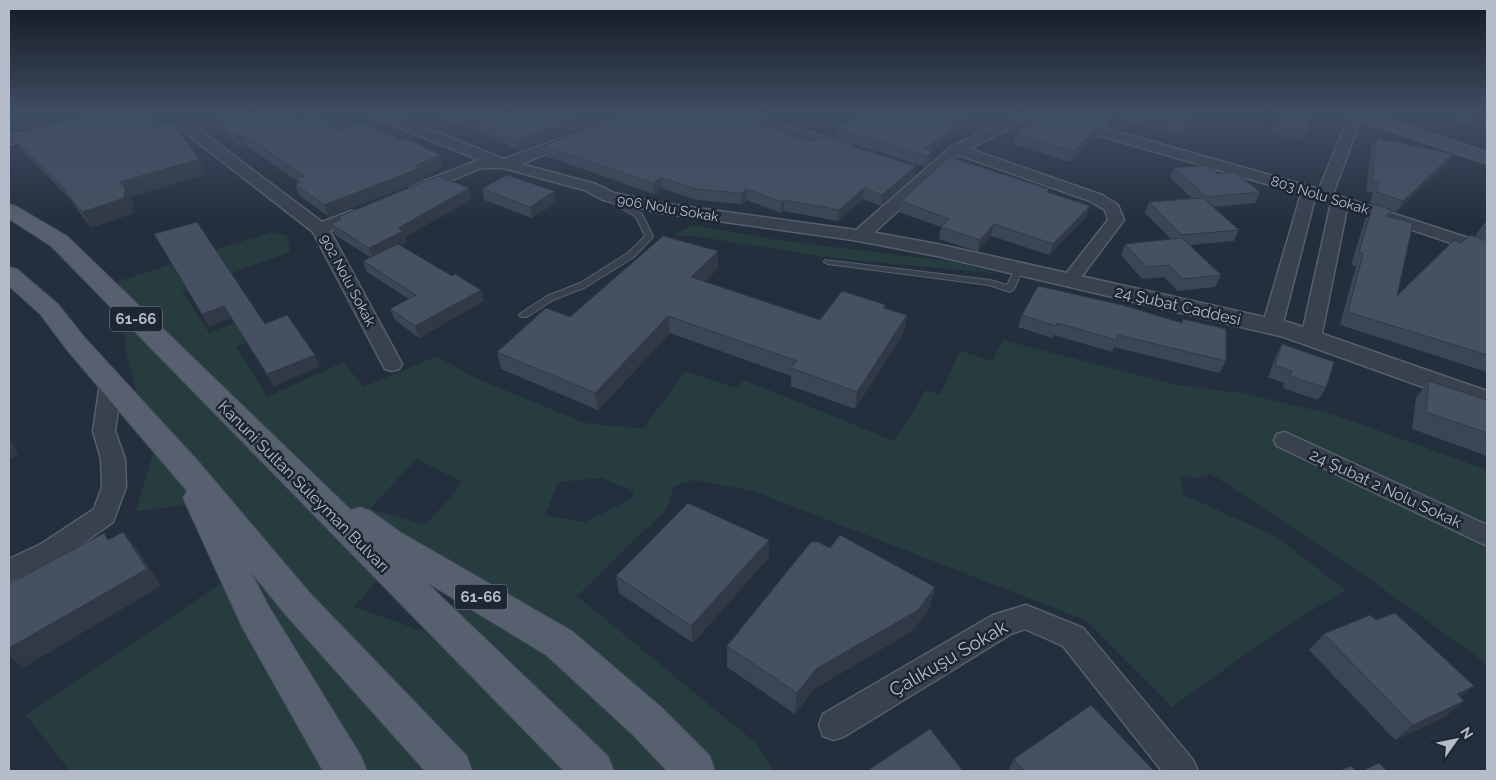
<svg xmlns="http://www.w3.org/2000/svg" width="1496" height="780" font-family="Raleway,sans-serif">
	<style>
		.green { fill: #263c3f; fill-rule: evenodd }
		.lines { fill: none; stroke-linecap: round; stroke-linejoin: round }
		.service-casing { stroke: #565f6c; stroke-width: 2 }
		.minor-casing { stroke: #565f6c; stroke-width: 3 }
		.tertiary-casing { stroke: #565f6c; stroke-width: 3 }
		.secondary-casing { stroke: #565f6c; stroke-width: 2 }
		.primary-casing { stroke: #414a57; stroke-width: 2 }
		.service { fill: #38414e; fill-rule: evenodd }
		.minor { fill: #38414e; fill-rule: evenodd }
		.tertiary { fill: #38414e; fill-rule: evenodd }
		.secondary { fill: #465061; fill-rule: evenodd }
		.primary { fill: #56606e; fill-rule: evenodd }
		.wall { fill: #3b4654 }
		.shaded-wall { fill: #303945 }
		.building { fill: #455162; stroke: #303945 }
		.labels { text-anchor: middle; stroke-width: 5; stroke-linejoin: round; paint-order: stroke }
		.far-street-label { font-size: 14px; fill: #b4bcc9; stroke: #1d2633 }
		.shield { fill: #1d2633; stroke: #878f9c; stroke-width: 1 }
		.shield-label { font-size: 15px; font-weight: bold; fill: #b4bcc9 }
		.street-label { font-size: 16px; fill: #b4bcc9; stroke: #1d2633 }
		.near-street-label { font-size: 19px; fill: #b4bcc9; stroke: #1d2633 }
	</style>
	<rect width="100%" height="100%" fill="#242f3e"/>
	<g class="green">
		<path d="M693,225L776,240L949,261L1001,274L824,257L701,237L673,235Z"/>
		<path d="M271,232L287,235L290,252L182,291L209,333L258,314L268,333L236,347L267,397L344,362L363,387L437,356L473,377L585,423L643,429L685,371L735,388L744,380L894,441L926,390L940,395L960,351L992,361L1003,340L1176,385L1241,393L1332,414L1487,470V664L1350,565L1211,474L1194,478L1180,475L1184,495L1277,537L1345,590L1274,634L1172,707L1085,620L753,491L694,480L674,486L667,509L577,596L757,744L774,771H70L26,715L239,571L196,504L136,511L153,453L126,351L119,281ZM416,459L463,482L426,525L370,509ZM602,478L633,491V498L585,522L545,515L558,482ZM402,552L469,581L434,635L354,607Z"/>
	</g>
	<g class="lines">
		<defs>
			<g id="service">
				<path d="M606,195H612L642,214L653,236L652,238L634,257L586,287L553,300L527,317H521L519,315L521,313L547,296L580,283L628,253L645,236L636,217L606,199Z"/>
				<path d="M825,260L990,280L1007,285L1016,267L1019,266L1023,269L1014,289L1010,292L989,285L828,264L824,262Z"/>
			</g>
			<g id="minor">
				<path d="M362,113H389L504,159L570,135L577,139L575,142L521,164L596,184L614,193L661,203L856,230L952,146L1022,113H1040L970,149L1102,195L1118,205L1124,220L1076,284H1064L1061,280L1108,220L1105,210L1090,201L959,155L866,240L860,241L661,213L603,200L584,190L503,168H481L423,192H411L409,189L411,186L479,160L379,119L364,116Z"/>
				<path d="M724,113H746L850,145L852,148L850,151H840L726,116Z"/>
				<path d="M1363,113L1333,194L1487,244V255L1347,208L1321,338L1318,342L1311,344L1304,342L1301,338L1331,203L1315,198L1282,327L1279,331L1272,333L1265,331L1262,327L1301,194L1066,126L1064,123L1066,120H1076L1319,189L1350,114Z"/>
				<path d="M1456,113H1470L1466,122L1461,123L1454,119Z"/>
				<path d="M192,127L197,128L322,222L351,211H363L365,214L363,217L330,231L402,364L399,369L392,371L385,369L313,232L187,134L185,131L187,128Z"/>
				<path d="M42,129L47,130L49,133L47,136L9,144V136Z"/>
				<path d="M111,377L118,379L122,384L115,431L125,459L126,487L113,522L59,560L9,582V559L41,544L94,509L102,487L101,459L93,431L100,384L104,379Z"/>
				<path d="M1285,432L1487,525V546L1277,446L1274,440L1277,434Z"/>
				<path d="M1026,605L1083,628L1193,760L1198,771H1162L1063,646L1025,629L1011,634L845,736L834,740L823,736L819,725L823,714L993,615Z"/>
			</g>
			<path id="tertiary" d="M860,230L937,244L1291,323L1487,391V410L1284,337L937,256L853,240L850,236L853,232Z"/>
			<path id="secondary" d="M1344,113H1371L1487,152V164L1347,117Z"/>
			<g id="primary">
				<path d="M9,204L16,206L67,236L351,510L360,507L371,511L400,532L572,631L661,707L710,756L715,771H667L633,735L546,655L426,582L608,756L614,771H564L51,246L9,219Z"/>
				<path d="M9,267L17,269L58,304L85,338L198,461L309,592L467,756L472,771H425L285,614L251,572L268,605L361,756L367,771H323L242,627L183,498L187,491L67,350L40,314L9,286Z"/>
			</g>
		</defs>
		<use href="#service" class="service-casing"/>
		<use href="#minor" class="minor-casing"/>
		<use href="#tertiary" class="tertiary-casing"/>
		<use href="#secondary" class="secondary-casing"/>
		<use href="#primary" class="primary-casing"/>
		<use href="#service" class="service"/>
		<use href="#minor" class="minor"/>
		<use href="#tertiary" class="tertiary"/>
		<use href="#secondary" class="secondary"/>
		<use href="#primary" class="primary"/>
	</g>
	<g class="wall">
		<path d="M210,113H278L340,130L443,167L423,176L424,180L329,217L300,196L295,184L298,183L296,180L247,146L240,148L213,121Z"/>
		<path d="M427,113H618L520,151L453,121L449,123Z"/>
		<path d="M626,113H736V118L814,142L916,166L914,177L881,206L863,199L838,221L784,211L781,213L747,200L742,204L697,200L662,188L654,194L546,156L544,146Z"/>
		<path d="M1059,113H1201L1181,136L1116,118L1107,127Z"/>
		<path d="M1278,113L1307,130L1302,140L1270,133Z"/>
		<path d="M836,129L950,136V138L932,152L931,162L926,167L836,139Z"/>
		<path d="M1016,134L1097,136L1070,162L1014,144Z"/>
		<path d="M13,137L199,159L206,174L130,197L133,203V213L91,228L70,199L23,151Z"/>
		<path d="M1377,138L1447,164L1396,212L1392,211L1388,217L1397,296L1461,243L1474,237L1483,225L1487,221V372L1340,325L1356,266L1351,265L1366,216L1373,204L1370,203L1373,193L1366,191L1371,148Z"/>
		<path d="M1174,168L1218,174L1260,192L1255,203L1213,207L1239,230L1234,241L1190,245L1221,275L1215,287L1178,291L1164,277L1142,279L1121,255L1125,244L1171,239L1145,213L1149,202L1192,198L1170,178Z"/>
		<path d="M469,188L472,199L405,237L407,242L401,245L484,301L419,338L395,320L390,309L409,299L367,272L363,261L370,257L335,235L331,224L339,220L338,217Z"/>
		<path d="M482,189L554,191L556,202L532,218L484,200Z"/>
		<path d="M1049,189L1048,192L1086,217L1049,255L991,236L978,251L973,250L939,239L941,227L899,212L901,201Z"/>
		<path d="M154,234L265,324L320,366L274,386L231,318L209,326Z"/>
		<path d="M718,251V268L704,282L820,320L885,308L907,315L904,332L855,409L791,386V376L670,333L598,410L501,369L497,352L570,317Z"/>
		<path d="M1022,315L1182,323L1183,319L1226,361L1219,373L1114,347L1112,352L1054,335L1052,338L1018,327Z"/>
		<path d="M1282,344L1326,388L1318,400L1283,388L1284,383L1268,377L1276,356Z"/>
		<path d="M1429,381L1487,400V456L1412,429L1416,398Z"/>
		<path d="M769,540V557L693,643L619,593L616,576Z"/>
		<path d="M830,548L935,587L929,609L912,631L814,689L795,714L727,667V646Z"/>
		<path d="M1324,634L1474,686L1460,697L1445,717L1395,740L1309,650Z"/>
		<path d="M1014,759L1154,771H1008Z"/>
	</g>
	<g class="shaded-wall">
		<path d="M447,113H451L453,121L449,123Z"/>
		<path d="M590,113H618L520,151L518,140Z"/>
		<path d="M731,113H736V121L727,115Z"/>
		<path d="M969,113H981L950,136V138L927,156L924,149L950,128Z"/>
		<path d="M1114,113H1117L1116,118L1107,127L1110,117Z"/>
		<path d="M1196,113H1201L1181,136L1185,127Z"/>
		<path d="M1100,126L1097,136L1070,162L1073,151Z"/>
		<path d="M242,134L247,146L240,148L234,136Z"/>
		<path d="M932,152L931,162L926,167L927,156Z"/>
		<path d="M1453,154L1447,164L1396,212L1403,201Z"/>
		<path d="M440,155L443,167L423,176L424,180L329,217L324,205Z"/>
		<path d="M199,159L206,174L130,197L133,203V213L91,228L82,212L120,182Z"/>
		<path d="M916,166L914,177L881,206L882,195Z"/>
		<path d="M661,178L662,188L654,194L653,183Z"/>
		<path d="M469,188L472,199L405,237L407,242L373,259L369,248L398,228Z"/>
		<path d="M864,188L863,199L838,221L839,210Z"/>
		<path d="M747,189V200L742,204L741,193Z"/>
		<path d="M554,191L556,202L532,218L530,207Z"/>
		<path d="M784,200V211L781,213V202Z"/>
		<path d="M1090,206L1086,217L1049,255L1053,244Z"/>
		<path d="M994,224L991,236L978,251L980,240Z"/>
		<path d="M718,251V268L692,294L691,277Z"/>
		<path d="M481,290L484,301L419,338L415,326Z"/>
		<path d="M224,306L231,318L209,326L202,314Z"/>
		<path d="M907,315L904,332L855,409L857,392Z"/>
		<path d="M668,316L670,333L598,410L595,393Z"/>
		<path d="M315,355L320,366L274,386L267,374Z"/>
		<path d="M9,436L18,455L9,459Z"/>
		<path d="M123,532L137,549L161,586L23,668L9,656V648Z"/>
		<path d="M769,540V557L693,643L691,626Z"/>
		<path d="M935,587L929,609L912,631L814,689L795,714L797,693L816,669Z"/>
		<path d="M1474,686L1454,702L1457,694Z"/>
		<path d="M1464,701L1445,717L1395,740L1413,725Z"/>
	</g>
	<g class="building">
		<path d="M92,113H144L160,126L172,123L199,159L120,182L125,188L124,198L82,212L60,184L13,137Z"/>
		<path d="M211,113L292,114L301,120L315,115L340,130L361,122L401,140L406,138L440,155L415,166L420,168L324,205L295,184L300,182L296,179L304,176L242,134L234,136Z"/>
		<path d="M454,113H590L518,140Z"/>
		<path d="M626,113H731L727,115L814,142L822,137L916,166L882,195L864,188L839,210L784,200L781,202L747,189L741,193L696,189L661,178L653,183L544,146Z"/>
		<path d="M863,113H969L950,128H952L924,149L932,152L927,156L836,129Z"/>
		<path d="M1041,113H1053L1100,126L1073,151L1016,134Z"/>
		<path d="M1095,113H1114L1110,117Z"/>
		<path d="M1134,113H1196L1185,127Z"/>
		<path d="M1278,113H1313L1307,130L1274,122Z"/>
		<path d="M1377,138L1453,154L1403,201L1376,192L1379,182L1372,180Z"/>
		<path d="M949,157L1049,189L1047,192L1090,206L1053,244L994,224L980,240L941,227L949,219L901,201Z"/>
		<path d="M1207,165L1218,174L1235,172L1260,192L1207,197L1174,168Z"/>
		<path d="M507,175L554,191L530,207L482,189Z"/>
		<path d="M438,176L469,188L398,228L403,231L369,248L331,224L341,219L338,217Z"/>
		<path d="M1203,198L1239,230L1182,235L1149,202Z"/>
		<path d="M1373,204L1392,210L1386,216L1413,223L1397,296L1454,240L1461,243L1470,235L1487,241V355L1348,312L1363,254L1359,252Z"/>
		<path d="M1487,221V227L1483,225Z"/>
		<path d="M197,222L265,324L287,315L315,355L267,374L224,306L202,314L154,234Z"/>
		<path d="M663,236L718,251L691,277L820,320L842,291L886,305L883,308L907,315L857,392L791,368L797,361L668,316L595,393L497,352L546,308L570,317Z"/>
		<path d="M1182,238L1221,275L1183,279L1169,265L1146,267L1125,244Z"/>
		<path d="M398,244L452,276L455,274L481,290L415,326L390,309L416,295L363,261Z"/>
		<path d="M1038,286L1122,305L1182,323L1183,319L1226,329V361L1118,335L1117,340L1057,323L1056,326L1022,315Z"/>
		<path d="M1282,344L1334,362L1326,388L1290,376L1292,371L1275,365Z"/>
		<path d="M1429,381L1487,400V433L1426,412Z"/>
		<path d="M688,503L769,540L691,626L616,576Z"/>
		<path d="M123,532L147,569L9,648V584L104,533L108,540Z"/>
		<path d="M840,535L935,587L918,610L816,669L797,693L727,646L811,542H818L830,548Z"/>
		<path d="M1395,613L1474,686L1457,694L1464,701L1413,725L1324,634L1370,615L1376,620Z"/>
		<path d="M1091,705L1154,771H1024L1014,759Z"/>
		<path d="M930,729L963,771H867Z"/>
		<path d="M1379,763L1387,771H1362Z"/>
		<path d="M1351,766L1356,771H1339Z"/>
	</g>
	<linearGradient id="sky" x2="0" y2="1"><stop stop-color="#141a22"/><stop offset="0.51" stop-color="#3f4d63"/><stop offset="1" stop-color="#3f4d63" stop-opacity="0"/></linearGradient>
	<rect width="1496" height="222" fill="url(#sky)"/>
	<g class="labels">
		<g class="far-street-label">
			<text transform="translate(1320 195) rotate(17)" y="5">803 Nolu Sokak</text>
			<text transform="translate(668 208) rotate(10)" y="5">906 Nolu Sokak</text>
			<text transform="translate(348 280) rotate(62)" y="5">902 Nolu Sokak</text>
		</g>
		<g class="shield">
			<rect x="110" y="306.5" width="52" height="25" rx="4"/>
			<rect x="455" y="584.5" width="52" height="25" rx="4"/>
		</g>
		<g class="shield-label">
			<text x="136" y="324">61-66</text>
			<text x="481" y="602">61-66</text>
		</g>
		<g class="street-label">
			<text transform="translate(1178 305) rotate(13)" y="6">24 Şubat Caddesi</text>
			<text transform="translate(304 486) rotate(45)" y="6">Kanuni Sultan Süleyman Bulvarı</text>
			<text transform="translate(1386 488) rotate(25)" y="6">24 Şubat 2 Nolu Sokak</text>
		</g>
		<g class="near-street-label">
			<text transform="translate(948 658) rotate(-30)" y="7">Çalıkuşu Sokak</text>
		</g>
	</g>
	<rect width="1496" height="780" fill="none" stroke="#b4bcc9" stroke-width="20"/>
	<g transform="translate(1456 740) rotate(57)" stroke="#1d2633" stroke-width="4" paint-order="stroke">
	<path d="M0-4L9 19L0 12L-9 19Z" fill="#b4bcc9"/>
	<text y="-8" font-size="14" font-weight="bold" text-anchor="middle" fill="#b4bcc9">N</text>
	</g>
</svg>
